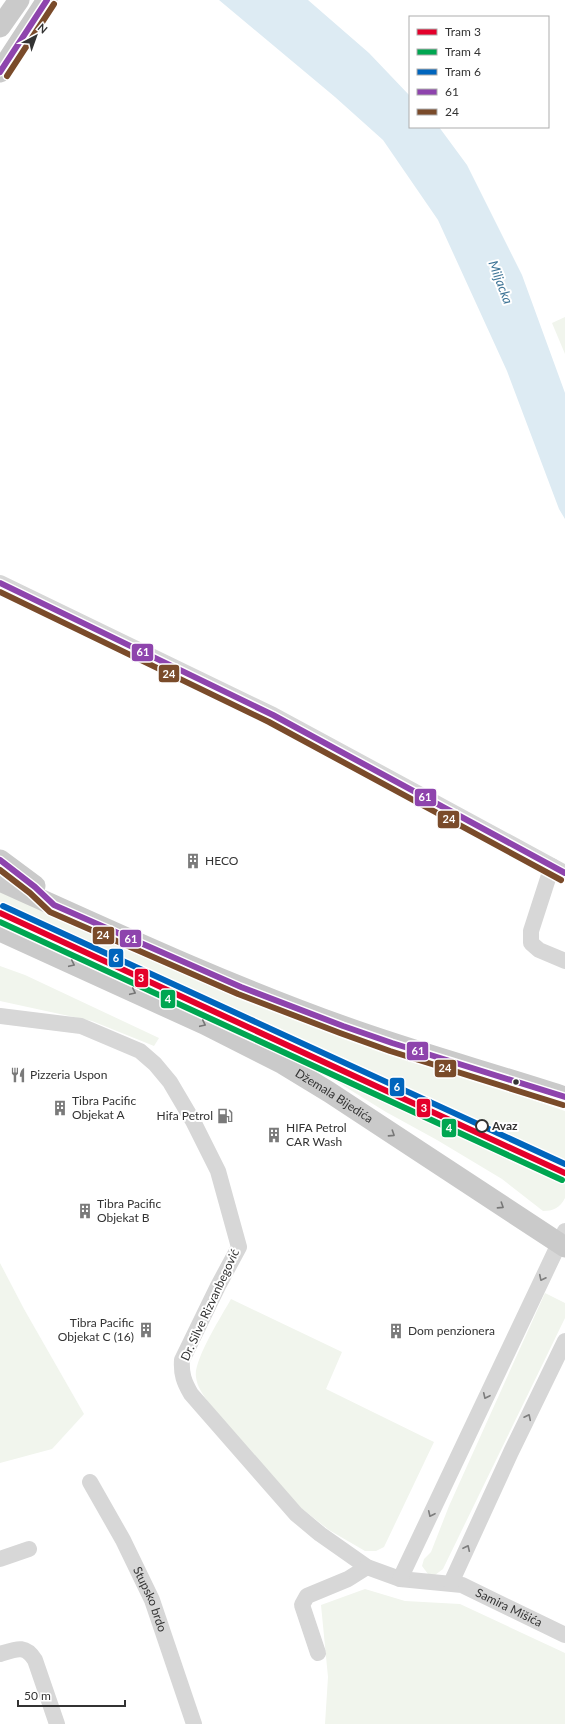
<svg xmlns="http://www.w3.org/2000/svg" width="565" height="1724" font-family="Lato,sans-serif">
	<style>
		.green { fill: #f1f5ed }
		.water { fill: #ddebf3 }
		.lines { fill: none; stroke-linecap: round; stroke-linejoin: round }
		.minor { stroke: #d7d7d7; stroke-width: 16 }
		.major { stroke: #cacaca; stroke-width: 21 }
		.bus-1-casing { stroke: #fff; stroke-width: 9 }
		.bus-2-casing { stroke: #fff; stroke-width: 9 }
		.bus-1 { stroke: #8e44ad; stroke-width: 6 }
		.bus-2 { stroke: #7a4b2a; stroke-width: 6 }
		.tram-1-casing { stroke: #fff; stroke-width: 9 }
		.tram-2-casing { stroke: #fff; stroke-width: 9 }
		.tram-3-casing { stroke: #fff; stroke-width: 9 }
		.tram-1 { stroke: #e4002b; stroke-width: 6 }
		.tram-2 { stroke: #00a651; stroke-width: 6 }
		.tram-3 { stroke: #0065bd; stroke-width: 6 }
		.oneway { stroke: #777 }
		.oneway2 { stroke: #7d7d7d }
		.bus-dot { fill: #333; stroke: #fff; stroke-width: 1.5 }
		.stop-dot { fill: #fff; stroke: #333; stroke-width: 2 }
		.labels { text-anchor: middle; stroke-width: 4; stroke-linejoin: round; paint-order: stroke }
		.poi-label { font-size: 12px; fill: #333; stroke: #fff; text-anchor: start }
		.street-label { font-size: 12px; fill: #333; stroke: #fff }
		.stop-label { font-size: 12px; font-weight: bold; fill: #333; stroke: #fff; text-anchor: start }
		.water-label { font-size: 13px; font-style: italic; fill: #3f7597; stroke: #fff }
		.line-badge { stroke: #fff; stroke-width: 1.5 }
		.badge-label { font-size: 11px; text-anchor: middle; font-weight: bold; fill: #fff }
	</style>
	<rect width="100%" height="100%" fill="#fff"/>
	<g class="green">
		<path d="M565,317V354L552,323Z"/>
		<path d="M0,890L241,999L297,1020L565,1111V1198C560,1208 553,1211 543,1211L502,1179L437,1140L386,1112L313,1067L242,1029L0,919Z"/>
		<path d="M0,966L25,975L159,1038L154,1046L92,1021L0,1001Z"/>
		<path d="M0,1263L24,1309L84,1414L52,1449L0,1463Z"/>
		<path d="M545,1293L565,1303V1318L443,1569L435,1575L428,1574L422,1566L424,1559L431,1552L449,1506Z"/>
		<path d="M231,1299L342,1352L326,1389L434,1442L384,1547L376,1551H365L329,1530L296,1504L208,1402C203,1394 197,1387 196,1377C193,1361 222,1315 231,1299Z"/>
		<path d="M365,1589L405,1601L460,1604L565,1653V1724H325L328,1677L321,1605Z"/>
	</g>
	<path class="water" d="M219,0H308L369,53L410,96V127H439L467,165L522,275L565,393V519L559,509L507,371L438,220L383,140L335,97Z"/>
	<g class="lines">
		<g class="minor">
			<path d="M0,583L273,715L565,873"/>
			<path d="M552,866L531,931V943L539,950L565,961"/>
			<path id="s1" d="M0,1016L81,1026L140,1051L155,1064L170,1082L193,1121L218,1171L239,1247L218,1286L182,1360C181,1374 184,1382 191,1394L296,1514L320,1534L367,1567L400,1579L462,1585L565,1635"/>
			<path id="s2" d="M90,1482L123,1540L152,1600L194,1724"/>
			<path d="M0,1559L29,1549"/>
			<path d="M400,1579L565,1231"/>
			<path d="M451,1583L511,1452L565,1341"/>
			<path d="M318,1653L302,1605L307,1596L348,1579L367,1567"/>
			<path d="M0,1654C16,1649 25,1644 35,1660L57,1724"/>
		</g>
		<g class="major">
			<path d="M0,27L19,0"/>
			<path d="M0,72L47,0"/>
			<path d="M0,860L35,886"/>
			<path d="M0,881C113,932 227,985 345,1027C417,1053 492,1073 565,1097"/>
			<path id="s3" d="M0,931L204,1024L283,1064L329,1092L565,1247"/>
		</g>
		<defs>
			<g id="bus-1">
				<path d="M0,72L47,0"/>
				<path d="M0,583L273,715L565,873"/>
				<path d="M0,860L35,887L54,905L241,987L343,1026L392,1043L565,1097"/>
			</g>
			<g id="bus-2">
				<path d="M7,76L54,4"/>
				<path d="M0,592L269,722L561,880"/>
				<path d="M0,870L30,893L50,912L238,994L340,1033L390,1051L563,1105"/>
			</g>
		</defs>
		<use href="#bus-1" class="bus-1-casing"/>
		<use href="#bus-2" class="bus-2-casing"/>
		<use href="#bus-1" class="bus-1"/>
		<use href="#bus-2" class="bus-2"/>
		<defs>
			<path id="tram-1" d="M0,913L565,1173"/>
			<path id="tram-2" d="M0,922L562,1180"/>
			<path id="tram-3" d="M3,906L565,1164"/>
		</defs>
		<use href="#tram-1" class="tram-1-casing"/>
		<use href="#tram-2" class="tram-2-casing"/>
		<use href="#tram-3" class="tram-3-casing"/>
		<use href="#tram-1" class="tram-1"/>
		<use href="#tram-2" class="tram-2"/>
		<use href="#tram-3" class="tram-3"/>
	</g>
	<defs><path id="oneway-chevron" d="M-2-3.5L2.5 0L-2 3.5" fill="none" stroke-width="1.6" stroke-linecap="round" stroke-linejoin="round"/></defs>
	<g class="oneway">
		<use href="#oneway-chevron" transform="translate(72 964) rotate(25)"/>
		<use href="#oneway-chevron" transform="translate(133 992) rotate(25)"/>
		<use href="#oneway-chevron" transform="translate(203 1024) rotate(25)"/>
		<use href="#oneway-chevron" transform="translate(392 1134) rotate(33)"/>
		<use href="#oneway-chevron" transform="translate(501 1206) rotate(33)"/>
	</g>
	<g class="oneway2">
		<use href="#oneway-chevron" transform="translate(542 1278) rotate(116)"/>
		<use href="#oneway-chevron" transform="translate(486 1396) rotate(115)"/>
		<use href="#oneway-chevron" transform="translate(528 1417) rotate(-64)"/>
		<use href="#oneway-chevron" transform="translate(431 1514) rotate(115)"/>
		<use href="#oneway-chevron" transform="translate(467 1548) rotate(-65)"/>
	</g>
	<defs>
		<symbol id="building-bare" viewBox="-9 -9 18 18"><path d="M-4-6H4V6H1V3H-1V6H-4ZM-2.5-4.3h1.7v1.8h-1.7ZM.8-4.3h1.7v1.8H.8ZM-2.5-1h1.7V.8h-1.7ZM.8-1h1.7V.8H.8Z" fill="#7a7a7a" stroke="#fff" stroke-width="2.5" paint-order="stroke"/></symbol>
		<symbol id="restaurant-bare" viewBox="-9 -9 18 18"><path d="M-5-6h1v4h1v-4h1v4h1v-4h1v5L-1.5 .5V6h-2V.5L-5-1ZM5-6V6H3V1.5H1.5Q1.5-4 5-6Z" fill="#7a7a7a" stroke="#fff" stroke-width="2.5" paint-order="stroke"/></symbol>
		<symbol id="fuel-bare" viewBox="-9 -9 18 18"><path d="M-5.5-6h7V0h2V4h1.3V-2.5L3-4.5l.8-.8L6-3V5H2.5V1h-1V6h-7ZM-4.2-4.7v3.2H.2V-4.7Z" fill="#7a7a7a" stroke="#fff" stroke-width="2.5" paint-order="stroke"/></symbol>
	</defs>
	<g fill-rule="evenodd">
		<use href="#building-bare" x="182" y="850" width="22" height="22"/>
		<use href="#restaurant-bare" x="7" y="1064" width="22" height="22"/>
		<use href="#building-bare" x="49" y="1097" width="22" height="22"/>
		<use href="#fuel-bare" x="214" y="1105" width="22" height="22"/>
		<use href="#building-bare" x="263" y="1124" width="22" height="22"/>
		<use href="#building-bare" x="74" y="1200" width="22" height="22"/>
		<use href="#building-bare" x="135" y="1319" width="22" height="22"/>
		<use href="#building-bare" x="385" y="1320" width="22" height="22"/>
	</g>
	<circle class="bus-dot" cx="516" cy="1082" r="3.5"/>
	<circle class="stop-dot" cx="482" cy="1126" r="6"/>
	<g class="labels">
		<g class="poi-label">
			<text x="205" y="865">HECO</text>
			<text x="30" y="1079">Pizzeria Uspon</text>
			<text x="72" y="1105">Tibra Pacific<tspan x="72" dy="14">Objekat A</tspan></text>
			<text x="213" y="1120" text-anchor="end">Hifa Petrol</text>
			<text x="286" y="1132">HIFA Petrol<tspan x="286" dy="14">CAR Wash</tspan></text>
			<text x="97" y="1208">Tibra Pacific<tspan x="97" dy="14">Objekat B</tspan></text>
			<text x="134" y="1327" text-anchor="end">Tibra Pacific<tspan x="134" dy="14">Objekat C (16)</tspan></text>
			<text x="408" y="1335">Dom penzionera</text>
		</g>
		<g class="street-label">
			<text dy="4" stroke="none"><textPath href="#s3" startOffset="373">Džemala Bijedića</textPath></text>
			<text transform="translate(210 1305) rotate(-65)" y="4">Dr. Silve Rizvanbegović</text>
			<text dy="4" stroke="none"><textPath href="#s2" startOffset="132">Stupsko brdo</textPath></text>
			<text dy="4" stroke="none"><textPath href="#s1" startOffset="929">Samira Mišića</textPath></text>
		</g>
		<g class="stop-label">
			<text x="492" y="1130">Avaz</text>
		</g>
		<g class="water-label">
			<text transform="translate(501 282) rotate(69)" y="5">Miljacka</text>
		</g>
	</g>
	<g class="line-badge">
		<rect x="131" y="643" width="23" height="19" rx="4" fill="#8e44ad"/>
		<rect x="158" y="664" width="22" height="19" rx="4" fill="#7a4b2a"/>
		<rect x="414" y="788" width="23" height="19" rx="4" fill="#8e44ad"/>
		<rect x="437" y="810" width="23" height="19" rx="4" fill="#7a4b2a"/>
		<rect x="92" y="926" width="23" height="19" rx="4" fill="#7a4b2a"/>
		<rect x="119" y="929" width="23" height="19" rx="4" fill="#8e44ad"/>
		<rect x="108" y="948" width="16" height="20" rx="4" fill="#0065bd"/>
		<rect x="134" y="968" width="15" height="20" rx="4" fill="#e4002b"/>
		<rect x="160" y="989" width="16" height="20" rx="4" fill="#00a651"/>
		<rect x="406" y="1041" width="23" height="20" rx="4" fill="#8e44ad"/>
		<rect x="434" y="1059" width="23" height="19" rx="4" fill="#7a4b2a"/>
		<rect x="389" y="1077" width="16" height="20" rx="4" fill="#0065bd"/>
		<rect x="416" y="1098" width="15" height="20" rx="4" fill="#e4002b"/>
		<rect x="441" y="1118" width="16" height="20" rx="4" fill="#00a651"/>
	</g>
	<g class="badge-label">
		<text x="143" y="656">61</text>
		<text x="169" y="678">24</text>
		<text x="425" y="801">61</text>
		<text x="449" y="823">24</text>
		<text x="103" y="939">24</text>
		<text x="131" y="943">61</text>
		<text x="116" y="962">6</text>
		<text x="141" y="982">3</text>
		<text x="168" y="1003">4</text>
		<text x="418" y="1055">61</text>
		<text x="445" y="1072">24</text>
		<text x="397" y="1091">6</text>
		<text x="424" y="1112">3</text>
		<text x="449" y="1132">4</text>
	</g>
	<rect x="409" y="16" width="140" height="112" fill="#ffffff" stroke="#adadad"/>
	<rect x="417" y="29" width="20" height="6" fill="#e4002b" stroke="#adadad"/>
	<text x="445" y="36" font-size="12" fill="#333333">Tram 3</text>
	<rect x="417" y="49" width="20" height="6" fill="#00a651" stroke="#adadad"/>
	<text x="445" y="56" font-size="12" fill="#333333">Tram 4</text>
	<rect x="417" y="69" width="20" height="6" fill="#0065bd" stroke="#adadad"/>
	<text x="445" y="76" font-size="12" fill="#333333">Tram 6</text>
	<rect x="417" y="89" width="20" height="6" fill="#8e44ad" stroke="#adadad"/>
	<text x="445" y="96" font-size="12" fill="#333333">61</text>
	<rect x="417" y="109" width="20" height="6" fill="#7a4b2a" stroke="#adadad"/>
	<text x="445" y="116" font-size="12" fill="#333333">24</text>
	<g transform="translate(36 36) rotate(41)" stroke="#ffffff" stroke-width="3" paint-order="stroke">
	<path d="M0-3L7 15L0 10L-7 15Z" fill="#333333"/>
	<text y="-6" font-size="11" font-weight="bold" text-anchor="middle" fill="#333333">N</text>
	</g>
	<path d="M18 1700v6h107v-6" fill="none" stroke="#333333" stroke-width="2"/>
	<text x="24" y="1700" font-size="12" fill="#333333" stroke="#ffffff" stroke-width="3" paint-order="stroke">50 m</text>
</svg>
